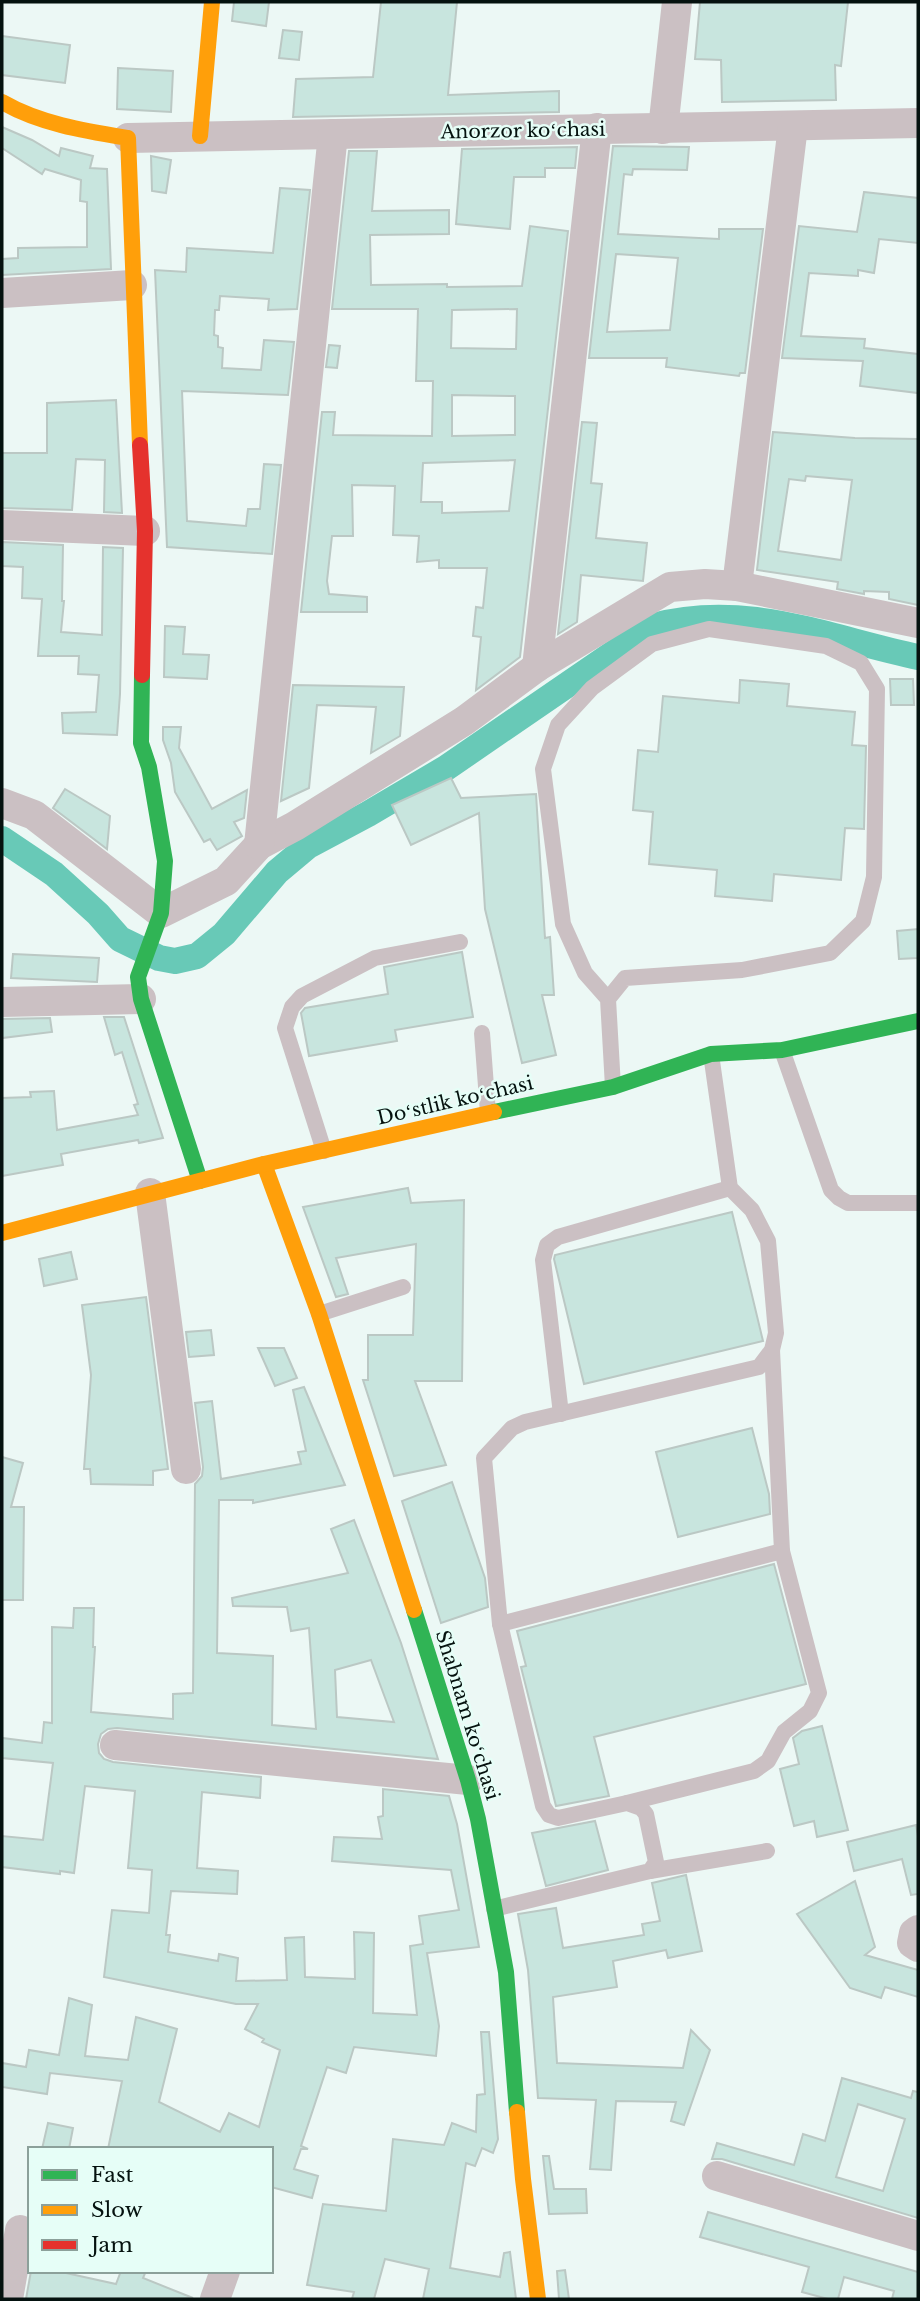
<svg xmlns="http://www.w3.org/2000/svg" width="920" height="2301" font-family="'Libre Baskerville',serif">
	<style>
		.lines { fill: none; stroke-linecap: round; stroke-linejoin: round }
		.canal { stroke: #68c9b7; stroke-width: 26 }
		.building { fill: #c8e5de; stroke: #bbc8c4; stroke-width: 2; fill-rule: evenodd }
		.lane { stroke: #cbc0c3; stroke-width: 16 }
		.street { stroke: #cbc0c3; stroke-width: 30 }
		.fast { stroke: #30b455; stroke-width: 16 }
		.slow { stroke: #ff9f0a; stroke-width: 16 }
		.jam { stroke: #e5322d; stroke-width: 16 }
		.labels { text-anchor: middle; stroke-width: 5; stroke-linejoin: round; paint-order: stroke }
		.street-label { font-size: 19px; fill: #05120f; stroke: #e6fef7 }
	</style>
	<rect width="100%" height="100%" fill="#ecf8f5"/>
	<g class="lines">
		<path class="canal" d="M2,839L54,874L98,914L120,939L159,958L175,961L197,956L224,934L277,872L308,846L368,814L446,768L653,626C747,601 828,638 918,657"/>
	</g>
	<g class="building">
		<path d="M234,2H269L266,26L232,21Z"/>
		<path d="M381,2H457L448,95L559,91V112L293,117L296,79L373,77Z"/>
		<path d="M700,2H848L841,66L835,65L836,100L722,102L721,60L695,59Z"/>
		<path d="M283,30L302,32L299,60L279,58Z"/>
		<path d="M2,36L70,45L65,83L2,75Z"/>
		<path d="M118,68L173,71L171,112L117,109Z"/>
		<path d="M2,127L32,140L59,156L61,148L93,156L90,168L107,169L111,269L2,275V259L18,258V248L87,247V202L80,201L81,180L45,169L42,174L2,148Z"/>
		<path d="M613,146L689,147L687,170L633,169L632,175L624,174L618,234L719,239V229H763L745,373H740L739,376L666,367L667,358H589ZM616,254L678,258L670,330L607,332Z"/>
		<path d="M577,147L575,168H545V177H514L510,229L456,224L462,149Z"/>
		<path d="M349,151H377L372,211L449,210V234L370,235L371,285L447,284V287L522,286L530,226L568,231L520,657L476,690L481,637L473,636L476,607L483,608L487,568H439V560L417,562L419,536L393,535L395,486L352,485L353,536H332L327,581L329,594L367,597V612H301L322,412H335L333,435L432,436L433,381H416L418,309H332ZM517,309L516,349L451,348L452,310ZM452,395L515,396V435L452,436ZM515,460L509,511L442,513V502H421L423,463Z"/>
		<path d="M151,156L171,160L166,193L152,191Z"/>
		<path d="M280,188L310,190L297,309L268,310L269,299L220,296L219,310H215L214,335L218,336V347L223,348L222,368L261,370L264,340L294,342L288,395L182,391L187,521L246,526L248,509H260L264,464L281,465L272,554L167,547L155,270L186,272L187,248L273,253Z"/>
		<path d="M864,192L918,198V243L879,239L874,273L858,270V276L809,273L801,336L865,339L864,348L918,354V393L860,386L863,361L782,358L799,226L857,232Z"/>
		<path d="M329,345L340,346L337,368L326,367Z"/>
		<path d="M116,400L122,513L104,512L105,460L76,459L72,510L2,508V453H47V403Z"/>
		<path d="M582,422L597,423L591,483L602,484L596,538L647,543L643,581L581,575L577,622L558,634Z"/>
		<path d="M773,432L855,438L918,439V605L889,599V592L864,591V594L837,589L838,582L757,570ZM806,476L852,480L841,560L778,551L789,479L805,481Z"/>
		<path d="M2,542L63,545L62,601H64L61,632L102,635L103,547L123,548L120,694L117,735L63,733L62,713L96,712L99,675L78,674L79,656H38L42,599L22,598L23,567L2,566Z"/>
		<path d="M165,626L185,627L183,654L209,655L207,679L164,677Z"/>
		<path d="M890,679H913L914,705H891Z"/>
		<path d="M740,680L789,684L787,706L855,712L852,745L866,746L864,829L845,828L841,880L774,874L772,901L715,896L717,870L649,864L653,812L633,810L638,750L658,752L663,696L739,703Z"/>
		<path d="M293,685L404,687L400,736L371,753L376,707L317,705L309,788L281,801Z"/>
		<path d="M163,727H181L179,748L212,809L247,790L244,818L234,822L242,836L217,850L210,839L204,842L175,792L171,763L163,740Z"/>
		<path d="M451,778L461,798L536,794L545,938L550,937L554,995H542L556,1055L522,1063L485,909L479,813L411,845L392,805Z"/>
		<path d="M65,789L110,816L107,849L53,808Z"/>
		<path d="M918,929V958L899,959L897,931Z"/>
		<path d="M462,952L473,1017L395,1030L397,1041L309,1056L301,1013L305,1008L388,994L384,967Z"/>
		<path d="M13,954L99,958L97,982L11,978Z"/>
		<path d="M104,1017H124L163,1138L139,1143L138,1140L61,1154L63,1165L2,1176V1098L31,1097L30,1092L54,1091L57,1130L138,1115L134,1105L138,1104L122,1052L115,1055Z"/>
		<path d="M50,1018L52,1032L2,1038V1019Z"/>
		<path d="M408,1188L411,1203L464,1200L462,1381H415L446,1465L394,1476L363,1380H368V1335H413L416,1244L336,1258L348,1294L336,1297L303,1207Z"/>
		<path d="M732,1212L763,1341L584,1384L554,1259L555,1255Z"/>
		<path d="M71,1252L77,1279L44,1286L39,1259Z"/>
		<path d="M146,1297L168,1469L153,1471V1485L91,1484L90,1469H84L91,1375L82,1305Z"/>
		<path d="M211,1330L214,1355L189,1357L186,1332Z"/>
		<path d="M258,1348H284L297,1378L275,1386Z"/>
		<path d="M304,1387L345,1485L253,1503V1500H219L217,1653L273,1656L272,1725L316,1729L309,1628L291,1631L287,1607L233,1606L232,1598L348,1573L331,1529L354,1520L401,1643L438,1759L117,1728L108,1729L101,1734L98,1744L99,1753L104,1759L113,1762L261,1777L260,1798L202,1792L197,1868L238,1871L237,1894L171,1891L166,1935H170L168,1952L218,1961L219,1954L238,1958L236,1981L287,1980L285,1938L304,1937L305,1977L355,1979L354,1932L374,1933L373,2013L417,2015L410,1946L423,1944L419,1916L459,1910L451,1870L332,1861L334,1837L382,1839L378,1817L383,1816V1789L449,1796L457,1824L479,1947L427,1953L439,2026L436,2056L354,2047L346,2073L327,2067L301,2146L308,2149H301L294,2169L318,2176L312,2198L271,2187V2149H108L122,2081L50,2073L47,2094L2,2087V2063L26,2067L29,2050L59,2055L69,1998L92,2005L85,2056L128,2060L136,2017L177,2029L159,2102L220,2132L229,2113L259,2127L280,2050L262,2042L264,2039L245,2029L258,2004H236L104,1977L112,1910L149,1913L152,1870L128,1868L135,1791L85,1786L74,1873L60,1871V1874L2,1867V1836L43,1840L53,1763L2,1758V1738L42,1743L44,1722L52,1723V1627L73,1628L74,1608H94L93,1647H95L91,1712L173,1719V1694L193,1693L195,1484L202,1476L203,1467L195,1403L212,1401L221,1479L301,1464L298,1452L306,1451L293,1390ZM371,1660L394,1722L337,1717L335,1670Z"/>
		<path d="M752,1428L769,1494L770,1514L678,1537L656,1452Z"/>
		<path d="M2,1457L23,1463L11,1507H24L23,1600H2Z"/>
		<path d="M452,1482L485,1578L488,1607L441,1623L402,1501Z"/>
		<path d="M774,1564L806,1684L594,1737L609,1796L556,1806L521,1667L526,1666L517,1631Z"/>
		<path d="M822,1726L848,1830L817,1837L814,1821L794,1826L780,1769L799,1764L793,1738L802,1731Z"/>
		<path d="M595,1821L608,1870L546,1886L532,1833Z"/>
		<path d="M916,1825L918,1836V1894L911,1895L902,1859L854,1871L847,1842Z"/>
		<path d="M686,1875L702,1951L668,1958L666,1950L613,1961L617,1987L553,1997L557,2063L683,2068L691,2030L710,2050L684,2125L671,2121L676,2102L616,2101L611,2170L590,2169L596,2100L538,2098L528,1970L518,1914L556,1908L563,1948L644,1935L642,1924L660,1921L652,1883Z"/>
		<path d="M855,1881L875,1947L865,1955L918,1970V1997L885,1987L881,1998L850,1988L797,1914Z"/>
		<path d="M481,2032H489L498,2139L493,2153L482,2148L475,2166L466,2163L450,2268L500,2277L504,2253L510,2252L516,2299H423L429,2269L385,2259L374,2299H352L354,2292L307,2285L323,2204L386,2211L393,2139L444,2145L452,2123L476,2132L477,2095L485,2094Z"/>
		<path d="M842,2078L911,2098L913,2091L918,2092V2218L722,2159H712L717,2143L794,2165L803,2134L825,2141ZM858,2104L905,2119L883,2191L836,2177Z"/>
		<path d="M48,2123L73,2128L69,2149H42Z"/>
		<path d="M543,2156H549L554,2189H586L587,2213L549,2214Z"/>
		<path d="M708,2212L918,2272V2299H892L894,2291L844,2277L838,2299H828L802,2292L809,2267L700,2237Z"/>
		<path d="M565,2270L569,2299H559L557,2271Z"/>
		<path d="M31,2271H57L116,2284L121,2271H146L143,2278L193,2298L26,2299Z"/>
	</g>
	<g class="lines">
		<g class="lane">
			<path d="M608,999L585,973L563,924L543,769L558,725L592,688L652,644L709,629L826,646L861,663L877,689L874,877L863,921L830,953L742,970L625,978L608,999L613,1087"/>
			<path d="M482,1033L488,1113"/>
			<path d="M782,1050L831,1190L839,1198L848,1203H918"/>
			<path d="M324,1151L285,1028L292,1007L302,996L375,958L460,942"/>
			<path d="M319,1314L403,1287"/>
			<path d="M561,1414L543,1260L547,1245L558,1237L730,1188"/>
			<path d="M500,1624L782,1551L772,1350"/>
			<path d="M627,1803L754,1771L768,1761L784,1732L810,1711L819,1693L782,1551"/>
			<path d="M650,1871L767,1851"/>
			<path d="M494,1909L650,1871L656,1862L646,1814L641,1808L627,1803L558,1818L549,1815L543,1806L500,1624L484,1458L512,1428L525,1422L759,1367L772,1350L776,1333L768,1241L752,1210L730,1188L711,1054"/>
		</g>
		<g class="street">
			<path d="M663,129L677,2"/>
			<path d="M128,138L918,123"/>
			<path d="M2,293L132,285"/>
			<path d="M2,525L145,531"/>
			<path d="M737,586L793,126"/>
			<path d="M537,667L597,128"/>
			<path d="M2,803L34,815L161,913L226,881L259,845L295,826L464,721L537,667L670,587L705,584L737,586L918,623"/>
			<path d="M259,845L333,134"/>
			<path d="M2,1002L141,999"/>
			<path d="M150,1193L186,1469"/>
			<path d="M115,1745L468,1780"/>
			<path d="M918,1930L914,1933L912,1943L918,1947"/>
			<path d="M717,2176L918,2236"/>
			<path d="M8,2299L20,2230"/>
			<path d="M215,2299L225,2271"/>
		</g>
		<g class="fast">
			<path d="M142,675L141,743L149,767L165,861L161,913L138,977L141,999L200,1181"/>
			<path d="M494,1112L613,1087L711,1054L782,1050L918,1021"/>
			<path d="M414,1610L468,1780L478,1819L506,1972L517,2112"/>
		</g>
		<g class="slow">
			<path d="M2,102C40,124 85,131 128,138L140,445"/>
			<path d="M200,136L212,2"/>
			<path d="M264,1164L319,1314L414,1610"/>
			<path d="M2,1233L264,1164L494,1112"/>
			<path d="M517,2112L523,2179L538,2299"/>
		</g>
		<path class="jam" d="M140,445L145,531L142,675"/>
	</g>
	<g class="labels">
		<g class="street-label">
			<text transform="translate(523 130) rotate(-1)" y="7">Anorzor koʻchasi</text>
			<text transform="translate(455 1100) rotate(-13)" y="7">Doʻstlik koʻchasi</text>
			<text transform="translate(468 1715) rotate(73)" y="7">Shabnam koʻchasi</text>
		</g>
	</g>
	<rect width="920" height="2301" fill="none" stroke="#05120f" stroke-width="7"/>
	<rect x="28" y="2147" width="245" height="126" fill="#e6fef7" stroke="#8ca09a" stroke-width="2"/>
	<rect x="42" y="2170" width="35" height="10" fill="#30b455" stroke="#8ca09a" stroke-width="2"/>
	<text x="91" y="2182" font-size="21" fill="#05120f">Fast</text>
	<rect x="42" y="2205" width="35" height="10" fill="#ff9f0a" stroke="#8ca09a" stroke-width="2"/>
	<text x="91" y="2217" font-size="21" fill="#05120f">Slow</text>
	<rect x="42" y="2240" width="35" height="10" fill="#e5322d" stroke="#8ca09a" stroke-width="2"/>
	<text x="91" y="2252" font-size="21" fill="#05120f">Jam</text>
</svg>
